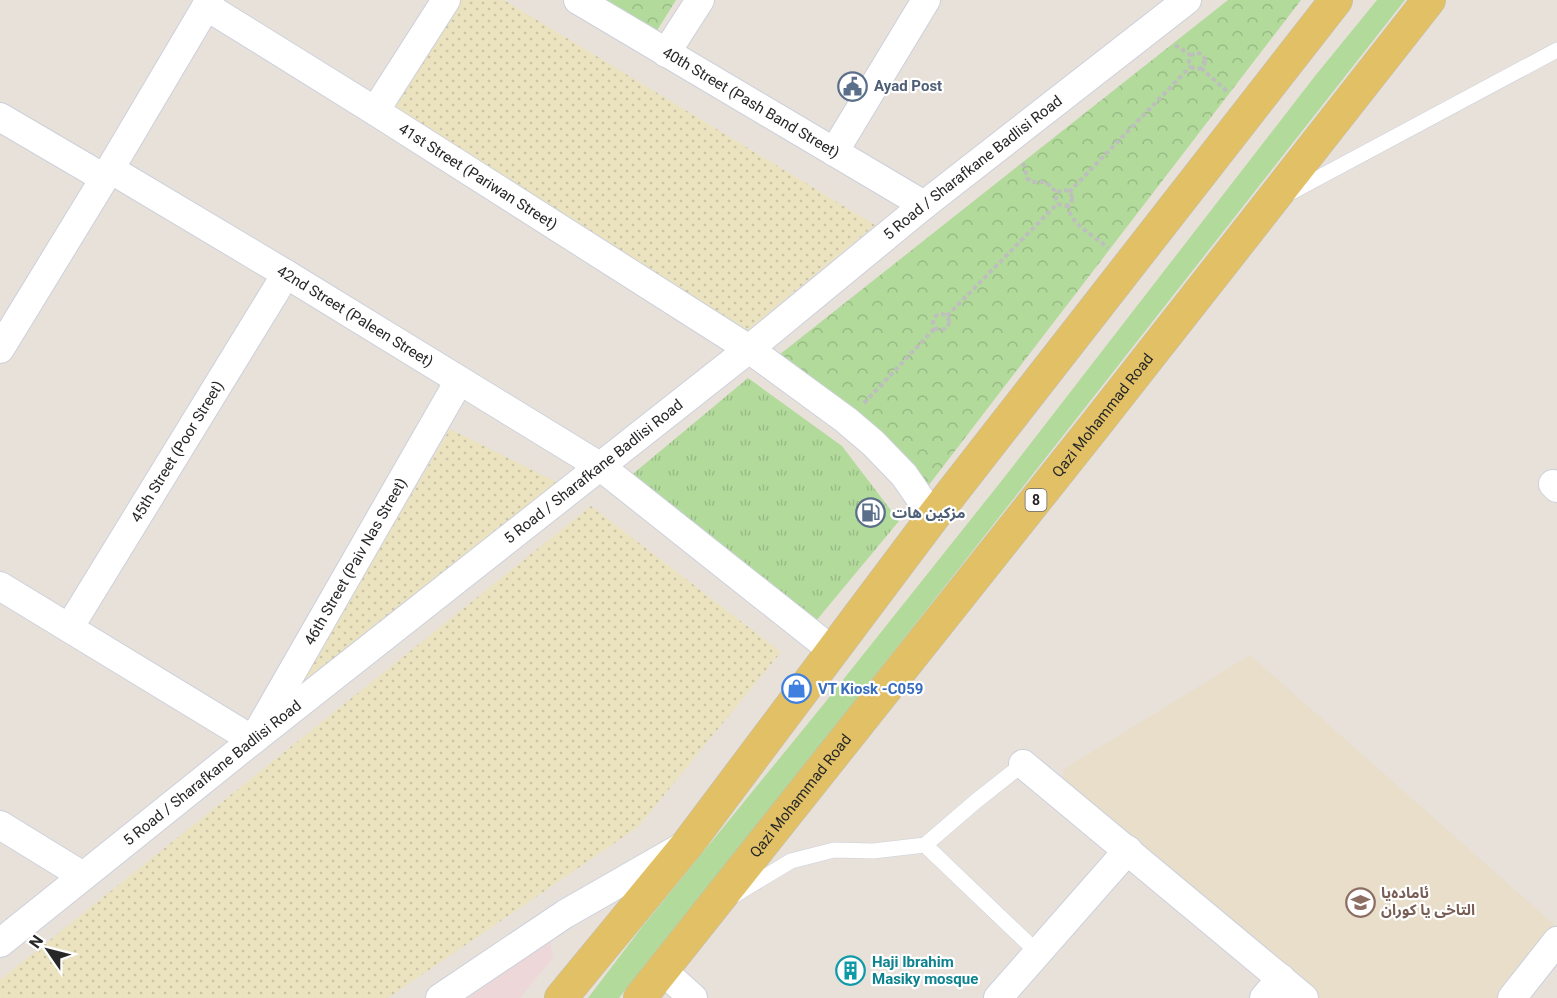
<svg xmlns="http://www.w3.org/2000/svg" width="1557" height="998" font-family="Roboto,'Noto Sans Arabic',sans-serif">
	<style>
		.education { fill: #e8deca }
		.medical { fill: #eed7d9 }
		.grass { fill: url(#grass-tufts) }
		.forest { fill: url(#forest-crowns) }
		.sand { fill: url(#sand-dots) }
		.garden { fill: #b2da9b }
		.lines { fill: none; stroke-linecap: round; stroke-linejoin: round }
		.lane-casing { stroke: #ccd0db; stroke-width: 16 }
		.street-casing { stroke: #ccd0db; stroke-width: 30 }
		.primary-casing { stroke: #bebebe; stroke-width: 34 }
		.path { stroke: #bebebe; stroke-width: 4; stroke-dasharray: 4.5 3; stroke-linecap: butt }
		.lane { stroke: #fff; stroke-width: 15 }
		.street { stroke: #fff; stroke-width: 28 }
		.primary { stroke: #e1c066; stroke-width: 33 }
		.labels { text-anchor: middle; stroke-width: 4.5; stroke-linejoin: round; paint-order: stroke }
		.shield { fill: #fff; stroke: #686868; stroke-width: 1.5 }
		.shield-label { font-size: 14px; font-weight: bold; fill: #272727 }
		.service-label { font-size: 15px; font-weight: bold; fill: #4e5e75; stroke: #fff; text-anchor: start }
		.street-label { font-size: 15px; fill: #272727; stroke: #fff }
		.shop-label { font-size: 15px; font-weight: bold; fill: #366cbe; stroke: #fff; text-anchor: start }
		.education-label { font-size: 15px; font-weight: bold; fill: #785e54; stroke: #fff; text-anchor: start }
		.culture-label { font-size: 15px; font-weight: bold; fill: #0d838f; stroke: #fff; text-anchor: start }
	</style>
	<defs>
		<pattern id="grass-tufts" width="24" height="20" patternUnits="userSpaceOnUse" patternTransform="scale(1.5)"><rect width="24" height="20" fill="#b2da9b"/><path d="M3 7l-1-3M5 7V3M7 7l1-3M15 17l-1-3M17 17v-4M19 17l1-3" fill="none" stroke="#99bb86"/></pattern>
		<pattern id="forest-crowns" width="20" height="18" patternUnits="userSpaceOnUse" patternTransform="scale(1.5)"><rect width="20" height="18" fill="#b2da9b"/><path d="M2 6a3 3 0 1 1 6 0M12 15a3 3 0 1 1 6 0" fill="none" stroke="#99bb86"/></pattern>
		<pattern id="sand-dots" width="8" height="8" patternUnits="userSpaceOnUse" patternTransform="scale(1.5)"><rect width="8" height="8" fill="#ebe3bf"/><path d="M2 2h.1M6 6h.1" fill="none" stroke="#cac3a4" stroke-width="1.8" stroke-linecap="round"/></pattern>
	</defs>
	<rect width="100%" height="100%" fill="#e8e1da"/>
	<path class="education" d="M1250,655L1556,926L1500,998H1287L1062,797L1064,769Z"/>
	<path class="medical" d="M550,941L553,958L520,998H468Z"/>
	<path class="grass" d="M748,378L842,446L899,521L806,633L610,493Z"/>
	<g class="forest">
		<path d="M604,0H676L656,32Z"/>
		<path d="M1228,0H1301L925,490L779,355Z"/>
	</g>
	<g class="sand">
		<path d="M454,0H504L875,225L743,334L383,117Z"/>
		<path d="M450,429L556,482L286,708Z"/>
		<path d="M591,506L781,652L638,827L388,998H0V980Z"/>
	</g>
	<path class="garden" d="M1377,0H1405L811,757L619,998H588L642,927L823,705L1003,479L1315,76Z"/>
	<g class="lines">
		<defs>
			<g id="lane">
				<path d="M1288,194L1557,50"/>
				<path d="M925,845L1038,953"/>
				<path d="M733,896L791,861L834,850L873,851L925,845L975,802L1023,764"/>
			</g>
			<g id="street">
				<path id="s1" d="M578,0L924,205"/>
				<path id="s2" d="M206,6L375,111L749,349L846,420L873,443L904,475L933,517"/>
				<path d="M666,53L700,0"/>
				<path d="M375,111L446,0"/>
				<path d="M0,117L104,178"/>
				<path d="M834,152L926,0"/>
				<path id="s3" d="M110,169L286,274L601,467L833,651"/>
				<path d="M0,349L110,169L210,0"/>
				<path d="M1553,484L1557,488"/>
				<path id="s4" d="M0,586L253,740L459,381"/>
				<path id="s5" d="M69,628L286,274"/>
				<path d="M1023,764L1304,998"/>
				<path d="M0,825L83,876"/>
				<path id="s6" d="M0,943L253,740L749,349L924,205L1187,0"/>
				<path d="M663,971L693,998"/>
				<path d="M440,998L565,914L682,847"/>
				<path d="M998,998L1128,850"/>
				<path d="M1264,998L1281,978"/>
				<path d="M1512,998L1557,941"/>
			</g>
			<g id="primary">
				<path d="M561,998L687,845L933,517L1336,0"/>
				<path id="s7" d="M640,998L1097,423L1429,0"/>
			</g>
		</defs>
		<use href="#lane" class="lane-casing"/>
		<use href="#street" class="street-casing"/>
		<use href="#primary" class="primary-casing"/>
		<g class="path">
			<path d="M1175,45L1192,56"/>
			<circle cx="1197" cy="61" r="8"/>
			<path d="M1201,68L1229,93"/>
			<path d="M1023,163L1027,178L1031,182H1046L1057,193"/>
			<circle cx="1064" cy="198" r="8"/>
			<path d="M1069,192L1191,66"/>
			<path d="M1068,204C1070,226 1092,233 1108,248"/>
			<circle cx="941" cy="322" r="8"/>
			<path d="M947,316L1058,203"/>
			<path d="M864,403L936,327"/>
		</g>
		<use href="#lane" class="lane"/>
		<use href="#street" class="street"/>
		<use href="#primary" class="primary"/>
	</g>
	<defs>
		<symbol id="civic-ring" viewBox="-11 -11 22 22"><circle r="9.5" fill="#fff" stroke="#5c6f8a" stroke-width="1.5"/><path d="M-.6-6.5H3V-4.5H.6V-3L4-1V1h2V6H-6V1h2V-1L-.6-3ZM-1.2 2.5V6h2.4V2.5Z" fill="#5c6f8a"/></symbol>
		<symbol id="fuel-ring" viewBox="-11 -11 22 22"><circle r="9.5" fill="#fff" stroke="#5c6f8a" stroke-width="1.5"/><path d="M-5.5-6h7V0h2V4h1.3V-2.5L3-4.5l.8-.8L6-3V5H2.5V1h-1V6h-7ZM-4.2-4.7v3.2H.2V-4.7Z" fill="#5c6f8a"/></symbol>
		<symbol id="shop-ring" viewBox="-11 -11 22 22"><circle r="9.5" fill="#fff" stroke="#3f7fe0" stroke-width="1.5"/><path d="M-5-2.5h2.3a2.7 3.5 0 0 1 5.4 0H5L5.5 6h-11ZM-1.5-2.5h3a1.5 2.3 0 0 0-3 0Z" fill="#3f7fe0"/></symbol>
		<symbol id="school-ring" viewBox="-11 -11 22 22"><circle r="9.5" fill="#fff" stroke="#8d6e63" stroke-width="1.5"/><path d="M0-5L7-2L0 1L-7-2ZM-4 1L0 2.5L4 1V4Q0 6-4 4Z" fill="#8d6e63"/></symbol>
		<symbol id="building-ring" viewBox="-11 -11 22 22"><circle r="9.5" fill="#fff" stroke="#0f9aa8" stroke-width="1.5"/><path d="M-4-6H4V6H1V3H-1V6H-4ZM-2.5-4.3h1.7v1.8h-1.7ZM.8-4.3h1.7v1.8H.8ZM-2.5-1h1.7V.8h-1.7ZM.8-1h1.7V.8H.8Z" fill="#0f9aa8"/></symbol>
	</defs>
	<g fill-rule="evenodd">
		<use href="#civic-ring" x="836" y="70" width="33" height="33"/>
		<use href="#fuel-ring" x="854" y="496" width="33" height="33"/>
		<use href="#shop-ring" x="780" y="672" width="33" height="33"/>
		<use href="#school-ring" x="1344" y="886" width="33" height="33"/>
		<use href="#building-ring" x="834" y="954" width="33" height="33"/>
	</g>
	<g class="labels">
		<rect class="shield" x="1025.5" y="489" width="21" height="22" rx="4.5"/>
		<g class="shield-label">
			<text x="1036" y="505">8</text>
		</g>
		<g class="service-label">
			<text x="874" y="91">Ayad Post</text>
			<text x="892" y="518">مزكين هات</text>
		</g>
		<g class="street-label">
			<text dy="5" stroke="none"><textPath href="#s1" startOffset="201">40th Street (Pash Band Street)</textPath></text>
			<text dy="5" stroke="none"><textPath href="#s6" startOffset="1244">5 Road / Sharafkane Badlisi Road</textPath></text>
			<text dy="5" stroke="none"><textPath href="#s2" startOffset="321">41st Street (Pariwan Street)</textPath></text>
			<text dy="5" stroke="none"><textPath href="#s3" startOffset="286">42nd Street (Paleen Street)</textPath></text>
			<text dy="5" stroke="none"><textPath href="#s7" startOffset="744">Qazi Mohammad Road</textPath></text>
			<text dy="5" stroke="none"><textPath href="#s5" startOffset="207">45th Street (Poor Street)</textPath></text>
			<text dy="5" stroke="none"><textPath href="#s6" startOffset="758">5 Road / Sharafkane Badlisi Road</textPath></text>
			<text dy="5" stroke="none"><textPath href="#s4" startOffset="502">46th Street (Paiv Nas Street)</textPath></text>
			<text dy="5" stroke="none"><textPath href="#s6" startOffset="272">5 Road / Sharafkane Badlisi Road</textPath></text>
			<text dy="5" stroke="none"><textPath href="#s7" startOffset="258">Qazi Mohammad Road</textPath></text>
		</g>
		<g class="shop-label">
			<text x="818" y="694">VT Kiosk -C059</text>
		</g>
		<g class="education-label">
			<text x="1381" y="898">ئاماده‌یا<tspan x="1381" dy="17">التاخی یا کوران</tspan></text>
		</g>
		<g class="culture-label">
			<text x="872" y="967">Haji Ibrahim<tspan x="872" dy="17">Masiky mosque</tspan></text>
		</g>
	</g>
	<g transform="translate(48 950) rotate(305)" stroke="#ffffff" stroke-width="4.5" paint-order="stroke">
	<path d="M0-4.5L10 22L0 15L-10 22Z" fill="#272727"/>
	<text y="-9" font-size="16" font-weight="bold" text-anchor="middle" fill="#272727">N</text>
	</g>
</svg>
